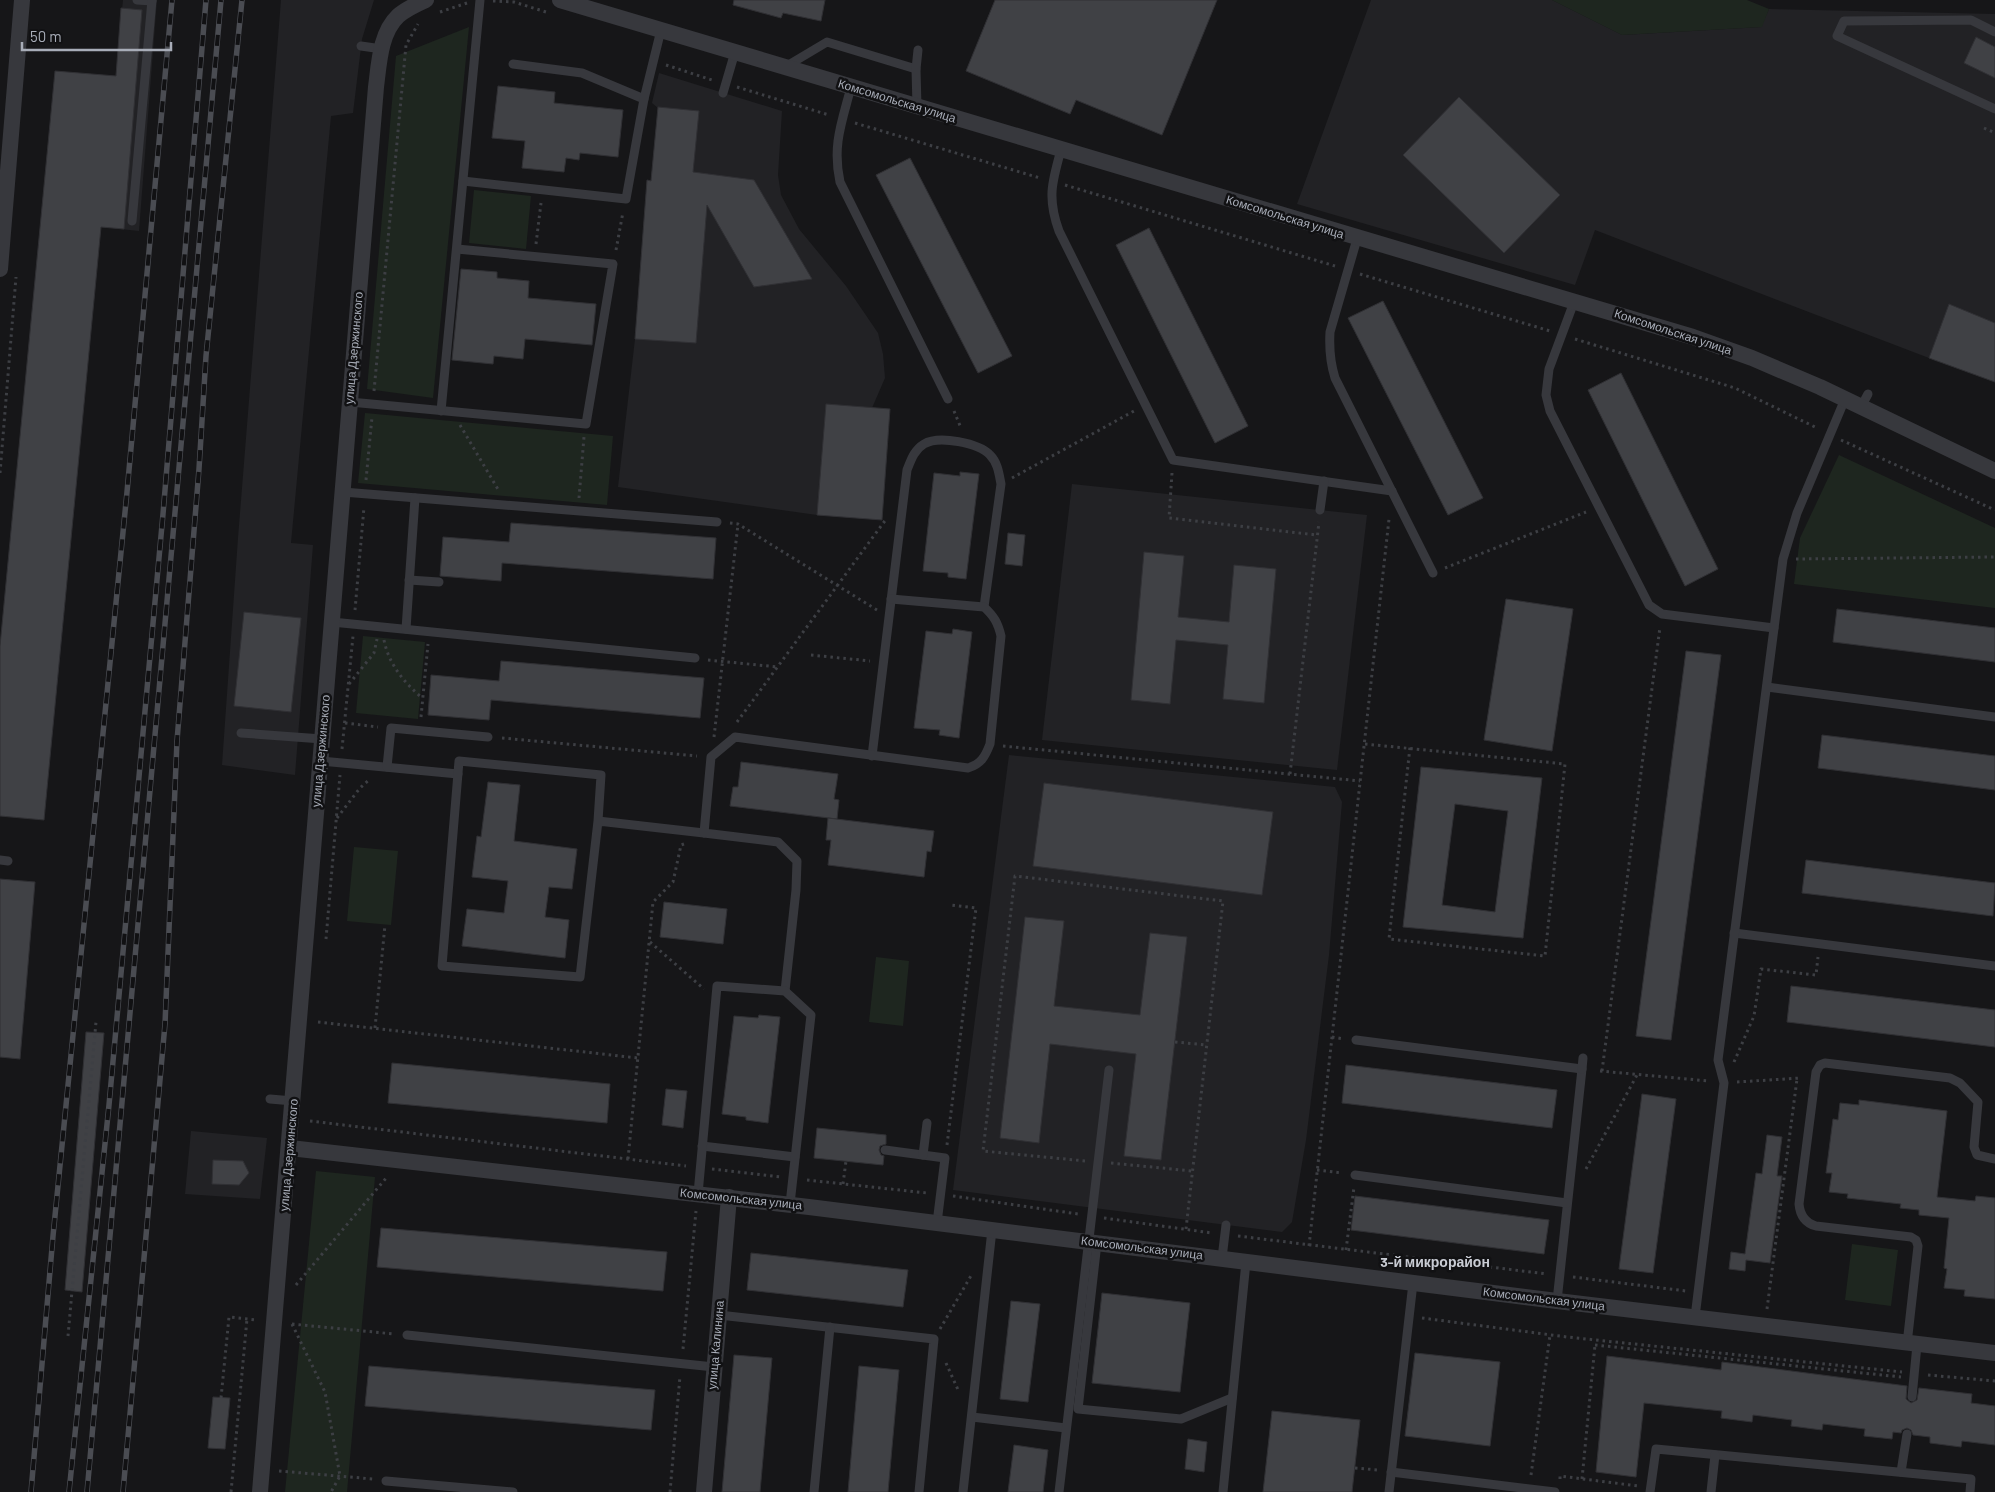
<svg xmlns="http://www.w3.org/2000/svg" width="1995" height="1492" font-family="Barlow,sans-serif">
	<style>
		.built { fill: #222225 }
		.green { fill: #1e261f }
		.building { fill: #404145; stroke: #303034; fill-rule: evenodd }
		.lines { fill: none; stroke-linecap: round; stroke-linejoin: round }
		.path { stroke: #3d3f44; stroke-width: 3; stroke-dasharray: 2.5 4; stroke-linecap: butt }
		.service { stroke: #37383d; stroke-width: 9 }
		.minor { stroke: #37383d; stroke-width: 16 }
		.rail-casing { stroke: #4a4c52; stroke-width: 5.5 }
		.rail { stroke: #111113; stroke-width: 4; stroke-dasharray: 11; stroke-linecap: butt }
		.labels { text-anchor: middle; stroke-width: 5; stroke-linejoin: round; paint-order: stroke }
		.street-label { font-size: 12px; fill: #a8adb8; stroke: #111113 }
		.neighbourhood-label { font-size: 14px; font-weight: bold; fill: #c9ccd4; stroke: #111113 }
	</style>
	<rect width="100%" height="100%" fill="#161618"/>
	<g class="built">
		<path d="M123,0H157L139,231L101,227Z"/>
		<path d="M281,0H374L362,39L353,113L331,116L291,543L313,545L295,775L222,765L238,538Z"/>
		<path d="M1371,0H1552L1622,35L1761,27L1769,9L1995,14V323L1949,304L1929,358L1595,230L1575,285L1297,204Z"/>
		<path d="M659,73L782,111L778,175L781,195L799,229L846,286L878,333L883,354L885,378L872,408L890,409L882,520L817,515L618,487L635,339L647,180H651L658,108L652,103Z"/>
		<path d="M1072,484L1367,515L1337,770L1042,740Z"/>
		<path d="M1009,755L1335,787L1342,802L1329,955L1306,1140L1292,1222L1282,1232L953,1190Z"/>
		<path d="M191,1131L267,1138L260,1199L185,1194Z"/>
	</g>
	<g class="green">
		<path d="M1552,0H1747L1769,9L1762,27L1622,35Z"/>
		<path d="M469,27L433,398L367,389L396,56Z"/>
		<path d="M474,190L531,196L526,249L469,243Z"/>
		<path d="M365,413L613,436L607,505L358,483Z"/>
		<path d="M1839,455L1995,528V608L1794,584L1800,538Z"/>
		<path d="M363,636L425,642L418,719L356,713Z"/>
		<path d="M354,847L398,851L391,925L347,921Z"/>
		<path d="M876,957L909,961L903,1026L869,1022Z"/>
		<path d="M316,1171L375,1177L347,1492H285Z"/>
		<path d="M1852,1244L1898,1250L1891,1306L1845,1300Z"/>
	</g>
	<g class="building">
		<path d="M734,0H825L821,21L783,13L781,18L733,5Z"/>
		<path d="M995,0H1217L1162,135L1076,100L1070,114L966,71Z"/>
		<path d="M121,8L142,10L124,229L101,227L44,820L0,816V646L55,71L116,76Z"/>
		<path d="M1976,37L1995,47V78L1964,63Z"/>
		<path d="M498,86L555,92L554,103L623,110L618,157L580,153L579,160L566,158L564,172L522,168L525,141L492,138Z"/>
		<path d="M1459,97L1560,195L1504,253L1403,155Z"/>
		<path d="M658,107L699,111L693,172L754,180L812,279L754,287L707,205L696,343L635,339L647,180L651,181Z"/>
		<path d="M910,158L1012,356L978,373L876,175Z"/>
		<path d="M1149,228L1248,426L1215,443L1116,245Z"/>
		<path d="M461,269L497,272V278L529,281L528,298L596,304L592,345L525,339L523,359L494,356L493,364L452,360Z"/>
		<path d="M1383,301L1483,498L1448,515L1348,318Z"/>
		<path d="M1949,304L1995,323V382L1929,358Z"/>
		<path d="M1621,373L1718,569L1685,586L1588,390Z"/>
		<path d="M826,404L890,409L882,520L817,515Z"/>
		<path d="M960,472L979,474L966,579L948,577V573L923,571L934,473L960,476Z"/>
		<path d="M511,523L716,538L713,579L502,563L501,581L440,576L443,537L509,542Z"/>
		<path d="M1008,533L1025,535L1022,566L1005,564Z"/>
		<path d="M1144,552L1184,556L1178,617L1229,622L1234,565L1276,569L1264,703L1223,699L1228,645L1176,640L1170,704L1131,700Z"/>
		<path d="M1506,599L1573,609L1552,751L1484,740Z"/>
		<path d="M1837,609L1995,628V662L1833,642Z"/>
		<path d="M244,612L301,618L291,712L234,706Z"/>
		<path d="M953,629L972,632L959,738L939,735L940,730L914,728L926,631L952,634Z"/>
		<path d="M1686,651L1721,655L1671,1040L1636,1036Z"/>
		<path d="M501,661L704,678L700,718L491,700L489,720L428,715L431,675L499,681Z"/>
		<path d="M1822,735L1995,756V790L1818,768Z"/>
		<path d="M741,762L838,774L834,799L839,800L837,819L730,806L733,787H738Z"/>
		<path d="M1421,767L1542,778L1523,938L1403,927ZM1455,804L1508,811L1495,912L1442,905Z"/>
		<path d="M488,782L520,785L514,841L577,849L572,889L549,887L545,917L569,920L565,958L462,946L467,909L504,913L508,881L472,877L477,836L481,837Z"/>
		<path d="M1044,783L1273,812L1262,895L1033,866Z"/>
		<path d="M828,818L934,831L931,852L927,851L924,877L828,865L831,840H826Z"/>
		<path d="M1806,860L1995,883L1993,916L1802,893Z"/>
		<path d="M0,879L35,882L20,1059L0,1057Z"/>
		<path d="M664,902L727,909L723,944L660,937Z"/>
		<path d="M1025,917L1064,921L1054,1006L1140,1015L1150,933L1187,937L1161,1160L1124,1156L1136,1054L1050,1044L1039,1143L1000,1138Z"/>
		<path d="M1791,986L1995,1010V1047L1787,1022Z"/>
		<path d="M759,1015L780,1017L768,1123L746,1120V1117L722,1114L734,1016L758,1018Z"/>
		<path d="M86,1032L104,1033L82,1292L65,1290Z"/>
		<path d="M392,1063L610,1084L607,1123L388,1103Z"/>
		<path d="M1346,1065L1557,1090L1552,1128L1342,1103Z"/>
		<path d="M666,1089L687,1091L683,1128L662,1125Z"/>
		<path d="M1642,1094L1676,1099L1653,1273L1619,1269Z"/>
		<path d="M1859,1100L1947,1111L1937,1197L1975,1201L1976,1196L1995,1198V1299L1964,1296L1965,1290L1944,1288L1947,1269L1944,1268L1949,1218L1919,1215V1210L1900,1208L1901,1204L1847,1198L1848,1194L1829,1192L1832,1173H1826L1833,1119L1838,1120L1840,1103L1859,1105Z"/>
		<path d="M817,1128L886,1135V1144L880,1146L879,1150L881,1155L884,1156L883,1165L814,1158Z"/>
		<path d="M1767,1135L1782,1137L1777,1176H1782L1770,1263L1746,1260L1745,1271L1729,1269L1731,1252L1745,1254L1756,1173L1762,1174Z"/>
		<path d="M213,1160L243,1161L249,1173L239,1185L212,1184Z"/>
		<path d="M1355,1196L1549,1220L1544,1254L1351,1230Z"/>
		<path d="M381,1228L667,1252L663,1291L377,1267Z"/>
		<path d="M751,1253L908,1270L903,1307L747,1290Z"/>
		<path d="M1102,1293L1190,1303L1180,1392L1092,1383Z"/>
		<path d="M1011,1301L1040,1304L1028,1402L1000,1399Z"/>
		<path d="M1415,1353L1500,1362L1490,1446L1405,1436Z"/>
		<path d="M734,1355L772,1358L760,1492H722Z"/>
		<path d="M1607,1356L1721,1370L1722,1362L1907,1386L1906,1399L1911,1403L1917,1400L1919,1388L1972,1394L1971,1403L1995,1406V1445L1962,1441L1961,1447L1930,1443V1437L1913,1435L1911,1430L1907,1428L1902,1430L1901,1433L1893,1432L1892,1439L1864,1436L1865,1429L1823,1424L1822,1430L1791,1426L1792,1420L1753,1415L1752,1422L1721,1418L1722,1411L1644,1403L1636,1477L1596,1472Z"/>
		<path d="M369,1366L655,1390L651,1430L365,1406Z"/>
		<path d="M859,1366L899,1370L888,1492H848Z"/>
		<path d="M213,1397L230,1398L225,1449L208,1448Z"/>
		<path d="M1272,1411L1360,1420L1352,1492H1263Z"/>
		<path d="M1188,1439L1207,1442L1204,1472L1185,1469Z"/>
		<path d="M1014,1445L1048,1450L1043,1492H1008Z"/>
	</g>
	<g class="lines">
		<g class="path">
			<path d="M493,1L514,2L546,12"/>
			<path d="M440,12L467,3"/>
			<path d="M666,65L712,80"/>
			<path d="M737,87L829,115"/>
			<path d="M855,123L1040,178"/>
			<path d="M1984,128L1995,133"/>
			<path d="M1065,185L1335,266"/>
			<path d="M536,244L541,203"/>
			<path d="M616,250L623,212"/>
			<path d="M1360,274L1550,331"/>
			<path d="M1575,339L1735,388L1817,428"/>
			<path d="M374,391L406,45L418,24"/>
			<path d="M954,411L961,428"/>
			<path d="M460,425L499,491"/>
			<path d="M1841,440L1995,510"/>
			<path d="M0,473L16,277"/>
			<path d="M1172,473L1169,518L1317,535"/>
			<path d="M1012,478L1134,411"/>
			<path d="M366,480L372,417"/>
			<path d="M579,498L584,437"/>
			<path d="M730,523L738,524L877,610"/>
			<path d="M1796,559L1995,557"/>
			<path d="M1445,568L1586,512"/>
			<path d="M355,610L364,507"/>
			<path d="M384,640C389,665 404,682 422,698"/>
			<path d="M811,655L870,661"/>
			<path d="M708,660L778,667"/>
			<path d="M349,684L374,653L377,639"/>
			<path d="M421,717L428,644"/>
			<path d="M737,722L887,518"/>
			<path d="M345,723L378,727"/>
			<path d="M714,737L738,524"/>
			<path d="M502,738L697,756"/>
			<path d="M1365,744L1565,764L1545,956L1389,939L1410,747"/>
			<path d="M1003,746L1360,781"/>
			<path d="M342,749L353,636"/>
			<path d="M1290,774L1319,522"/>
			<path d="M337,818L360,788L370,779"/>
			<path d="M326,939L340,775"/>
			<path d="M650,942L704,989"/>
			<path d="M318,1022L638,1058"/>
			<path d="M375,1028L385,925"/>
			<path d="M1332,1037L1344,1039"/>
			<path d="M1175,1042L1207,1045"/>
			<path d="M1734,1062L1754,1016L1761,969L1816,975L1818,957"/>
			<path d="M1600,1071L1709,1081"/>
			<path d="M1602,1071L1660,627"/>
			<path d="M1737,1082L1801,1078"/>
			<path d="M310,1121L686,1166"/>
			<path d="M947,1145L976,908L951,905"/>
			<path d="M628,1159L653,902L673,882L681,845L684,844"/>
			<path d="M1085,1161L983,1151L1015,876L1223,901L1186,1229"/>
			<path d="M1111,1163L1192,1171"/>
			<path d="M712,1169L781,1177"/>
			<path d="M1586,1169L1637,1075"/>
			<path d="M1317,1170L1342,1173"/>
			<path d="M807,1180L927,1193"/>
			<path d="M843,1184L846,1161"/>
			<path d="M953,1196L1078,1214"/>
			<path d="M1104,1218L1212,1233"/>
			<path d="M1238,1236L1547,1274"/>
			<path d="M1309,1246L1389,519"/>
			<path d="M1346,1250L1354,1187"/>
			<path d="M1573,1277L1686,1291"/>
			<path d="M296,1285L387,1177"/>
			<path d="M1767,1309L1797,1079"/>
			<path d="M1422,1318L1567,1337L1902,1372"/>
			<path d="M292,1324L325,1392L340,1476L331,1492"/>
			<path d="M292,1324L394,1334"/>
			<path d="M940,1329L972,1274"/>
			<path d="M68,1336L96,1022"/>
			<path d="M1595,1345L1901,1377"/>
			<path d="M683,1349L696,1211"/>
			<path d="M946,1363L959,1392"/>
			<path d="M1928,1375L1995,1381"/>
			<path d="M221,1398L229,1317L257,1320"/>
			<path d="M1355,1468L1378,1470"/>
			<path d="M279,1471L373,1479"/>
			<path d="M1531,1475L1550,1335"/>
			<path d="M1560,1479V1476L1638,1486"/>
			<path d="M1582,1479L1595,1345"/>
			<path d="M231,1492L247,1319"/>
			<path d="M670,1492L680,1376"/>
		</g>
		<g class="service">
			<path d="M137,0L152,1"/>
			<path d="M1995,32L1971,20L1844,21L1837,36L1995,109"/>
			<path d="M361,46L382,49"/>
			<path d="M513,64L582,73L644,99"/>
			<path d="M785,67L827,42L916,69"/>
			<path d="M851,87C842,122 832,145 840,182L948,399"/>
			<path d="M723,93L735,52"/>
			<path d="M917,107L916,69L918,50"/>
			<path d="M1061,150C1052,182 1047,198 1059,231L1173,460L1392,491"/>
			<path d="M463,181L626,199L644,99L661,30"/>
			<path d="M132,221L152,0"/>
			<path d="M1357,239L1330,332C1329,349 1330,362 1335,378L1433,573"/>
			<path d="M1574,302L1549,369L1546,395L1550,411L1649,605L1662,614L1774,628"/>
			<path d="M350,402L586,424L613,264L457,249"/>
			<path d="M1861,407L1868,394"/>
			<path d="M441,411L480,0"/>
			<path d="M343,492L717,522"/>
			<path d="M1320,510L1324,481"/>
			<path d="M409,580L439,582"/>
			<path d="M332,622L695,658"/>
			<path d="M406,629L415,498"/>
			<path d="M1767,687L1995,717"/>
			<path d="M241,733L322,739"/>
			<path d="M872,756L907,470C911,460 914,450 924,444C939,435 979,443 990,455C998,463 999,474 1001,484L984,607"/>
			<path d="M321,761L458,774"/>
			<path d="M387,767L391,728L488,737"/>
			<path d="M598,821L601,775L459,761L442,966L580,977L598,821L704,833"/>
			<path d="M0,860L8,861"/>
			<path d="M1734,933L1995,966"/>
			<path d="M785,991L796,890L797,861L778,842L704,833L711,757L735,737L968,768C981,764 985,757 990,744L1001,636C998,623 994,616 984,607L891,599"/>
			<path d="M1356,1040L1582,1069L1557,1301"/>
			<path d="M1582,1069L1583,1058"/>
			<path d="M270,1099L293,1101"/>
			<path d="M702,1146L795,1157"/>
			<path d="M885,1150L945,1158L937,1223"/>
			<path d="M923,1155L927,1123"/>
			<path d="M1355,1175L1567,1203"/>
			<path d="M698,1194L717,986L785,991L811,1015L790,1204"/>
			<path d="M1097,1243L1078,1409L1181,1419L1232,1398"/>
			<path d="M1222,1258L1226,1225"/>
			<path d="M719,1315L934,1339L919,1492"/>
			<path d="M1695,1317L1724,1083L1718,1060L1783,559L1797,513L1845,399"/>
			<path d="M407,1335L714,1367"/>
			<path d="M1907,1344L1918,1246L1916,1240L1911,1237L1816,1226C1805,1223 1800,1215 1799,1204L1816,1072L1820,1065L1825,1063L1950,1078L1960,1083L1978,1102L1974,1147L1977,1155L1995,1159"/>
			<path d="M1912,1397L1917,1345"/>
			<path d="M972,1417L1066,1428"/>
			<path d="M1391,1472L1555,1492"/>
			<path d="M1901,1472L1907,1434"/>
			<path d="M386,1481L513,1492"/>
			<path d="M814,1492L830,1327"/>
			<path d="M963,1492L992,1230"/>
			<path d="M1059,1492L1109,1070"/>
			<path d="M1223,1492L1246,1262"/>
			<path d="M1389,1492L1413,1283"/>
			<path d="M1650,1492L1656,1449L1971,1479L1970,1492"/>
			<path d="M1711,1492L1715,1455"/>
		</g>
		<g class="minor">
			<path d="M560,0L1693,337L1752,358L1820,387L1995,471"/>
			<path d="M0,269L22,0"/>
			<path d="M290,1148L809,1207L1557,1301L1995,1353"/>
			<path d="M260,1492L376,87C379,64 380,33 398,16C406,9 417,4 426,0"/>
			<path d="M704,1492L729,1197"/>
		</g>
		<defs>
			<g id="rail">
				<path d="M31,1492L53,1236L127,492L172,0"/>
				<path d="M69,1492L109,1105L163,514L206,0"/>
				<path d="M87,1492L221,0"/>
				<path d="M123,1492L165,1024L177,741L199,469L206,356L242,0"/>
			</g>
		</defs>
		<use href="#rail" class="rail-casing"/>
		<use href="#rail" class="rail"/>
	</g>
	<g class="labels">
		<g class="street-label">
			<text transform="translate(897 101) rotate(17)" y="4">Комсомольская улица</text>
			<text transform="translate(1285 217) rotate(17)" y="4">Комсомольская улица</text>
			<text transform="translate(1673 332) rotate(18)" y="4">Комсомольская улица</text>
			<text transform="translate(354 348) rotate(-85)" y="4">улица Дзержинского</text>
			<text transform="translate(321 751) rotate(-85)" y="4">улица Дзержинского</text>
			<text transform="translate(289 1155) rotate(-85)" y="4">улица Дзержинского</text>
			<text transform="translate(741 1199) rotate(6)" y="4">Комсомольская улица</text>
			<text transform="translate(1142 1248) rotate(7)" y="4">Комсомольская улица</text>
			<text transform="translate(1544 1299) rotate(7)" y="4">Комсомольская улица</text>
			<text transform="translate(716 1345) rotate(-85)" y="4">улица Калинина</text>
		</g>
		<g class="neighbourhood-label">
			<text x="1435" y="1267">3-й микрорайон</text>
		</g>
	</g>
	<path d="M22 42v8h149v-8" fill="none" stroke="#a8adb8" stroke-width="2.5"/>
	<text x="30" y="42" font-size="15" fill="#a8adb8" stroke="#111113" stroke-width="4" paint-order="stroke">50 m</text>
</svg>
